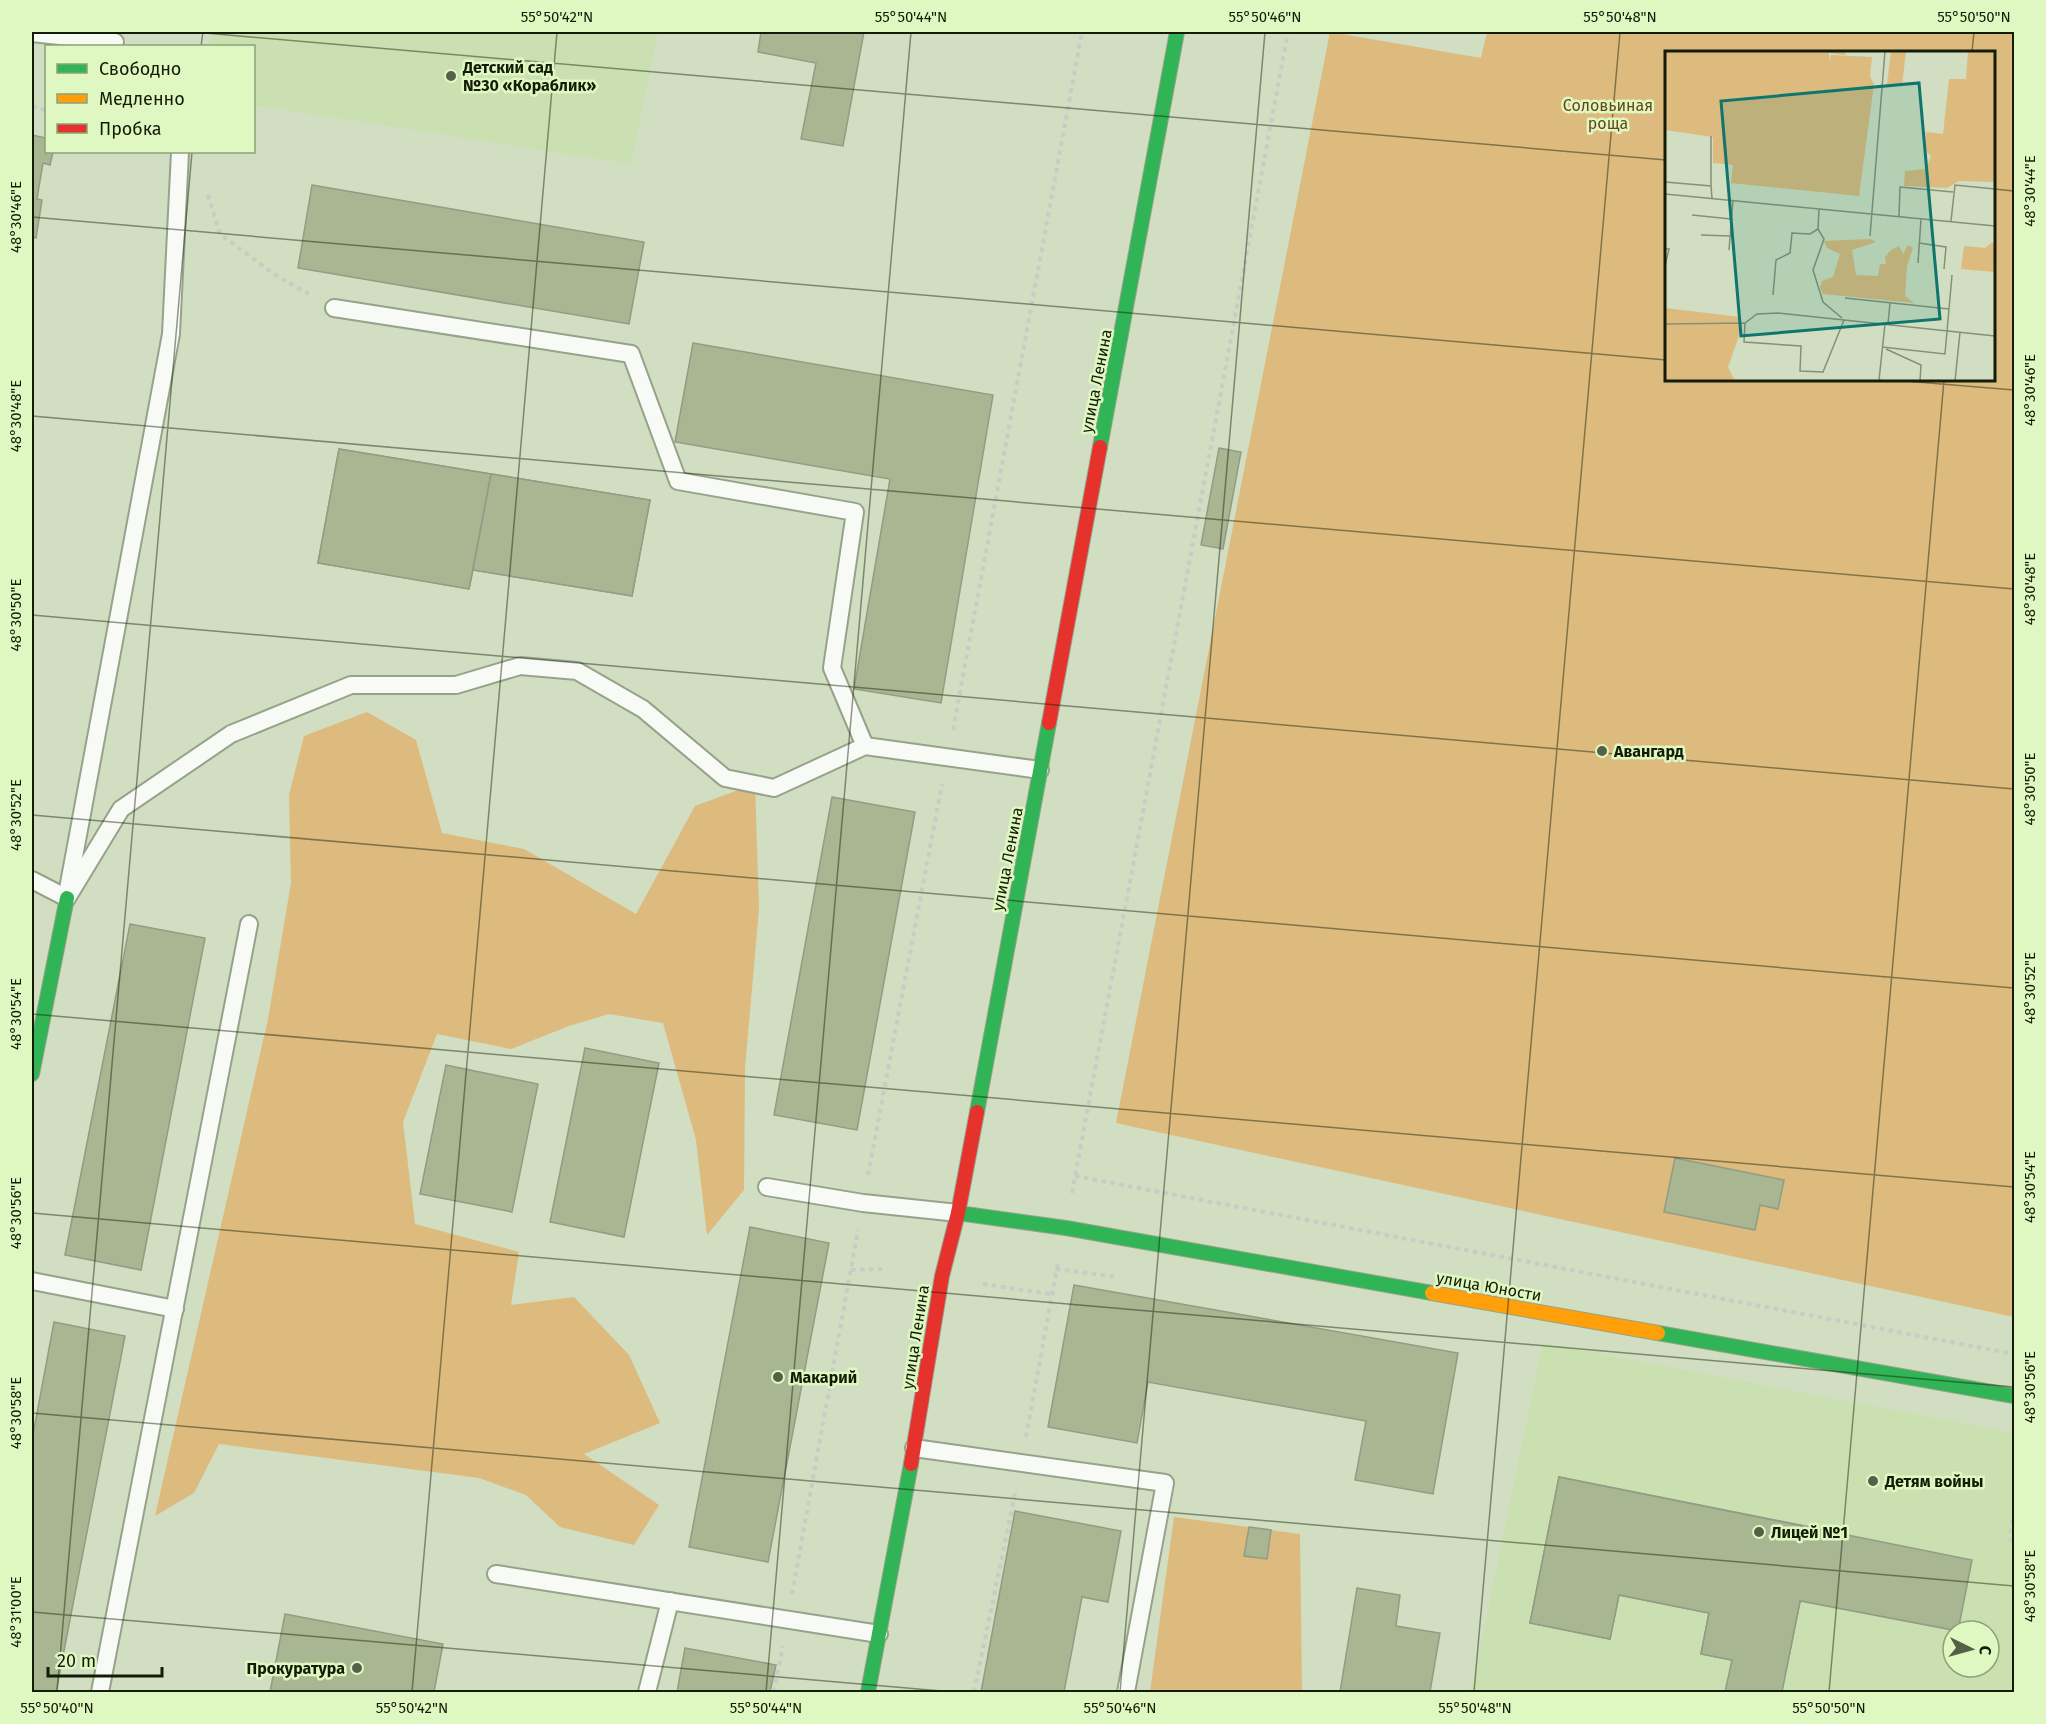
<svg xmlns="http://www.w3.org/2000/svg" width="2046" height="1724" font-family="'Fira Sans',sans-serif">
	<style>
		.built { fill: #cae0b0; fill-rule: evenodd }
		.green { fill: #ddba7d; fill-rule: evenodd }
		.building { fill: #a8b692; stroke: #929c85; stroke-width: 1.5 }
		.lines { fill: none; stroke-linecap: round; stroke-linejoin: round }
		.lane-casing { stroke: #97a28b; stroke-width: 20 }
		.fast-casing { stroke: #97a28b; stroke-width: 16 }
		.slow-casing { stroke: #97a28b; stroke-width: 16 }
		.jam-casing { stroke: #97a28b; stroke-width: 16 }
		.path { stroke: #c8ccc4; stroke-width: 4; stroke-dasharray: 4.5 4.5; stroke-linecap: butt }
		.lane { stroke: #f8faf6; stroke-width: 16 }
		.fast { stroke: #30b455; stroke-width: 14 }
		.slow { stroke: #ff9f0a; stroke-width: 14 }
		.jam { stroke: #e5322d; stroke-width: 14 }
		.ticks { fill: none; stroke: #131c07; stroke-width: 1.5; stroke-opacity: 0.45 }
		.poi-dot { fill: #566048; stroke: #dff8c1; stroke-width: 2 }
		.labels { text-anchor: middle; stroke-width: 5; stroke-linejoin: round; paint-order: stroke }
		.poi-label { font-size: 16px; font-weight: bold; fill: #131c07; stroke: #dff8c1; text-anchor: start }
		.park-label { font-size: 16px; fill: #67441a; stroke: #dff8c1 }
		.street-label { font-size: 16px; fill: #131c07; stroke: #dff8c1 }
		.inset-road { fill: none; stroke: #859077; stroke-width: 1.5 }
		.view { fill: #0f766e; fill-opacity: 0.15; stroke: #0f766e; stroke-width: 3 }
		.inset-edge { fill: none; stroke: #131c07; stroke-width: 3 }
		.neatline { fill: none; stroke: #131c07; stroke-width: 2 }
		.ticks-label { font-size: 15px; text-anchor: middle; fill: #131c07 }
	</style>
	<rect width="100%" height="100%" fill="#d1dec1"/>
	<g class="built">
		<path d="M212,32H658L631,164L254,105V46H209Z"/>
		<path d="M1543,1343L2014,1433V1692H1471ZM1953,1631H1989V1667H1953Z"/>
	</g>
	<g class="green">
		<path d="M1330,32L1481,58L1487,32H2014V1317L1116,1123ZM1666,52H1994V380H1666Z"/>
		<path d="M367,712L416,740L442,833L524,849L636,914L695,806L755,784L759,909L745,1068L744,1190L707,1235L696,1140L663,1023L609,1014L569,1026L511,1049L437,1034L403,1122L415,1224L519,1252L511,1305L574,1297L629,1355L660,1423L584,1454L659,1505L634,1545L560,1527L526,1495L479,1478L219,1444L194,1493L155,1516L268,1019L291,883L289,795L304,736Z"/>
		<path d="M1174,1517L1300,1534L1302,1692H1150Z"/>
	</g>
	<g class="building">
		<path d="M761,32H864L843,146L801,139L816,63L758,52Z"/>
		<path d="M32,135L46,138V152H53L50,165L43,163L37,199L42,200L36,238L32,237Z"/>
		<path d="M312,185L644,242L629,324L298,268Z"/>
		<path d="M693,343L993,395L941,703L854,689L890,479L675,442Z"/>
		<path d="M1219,448L1241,452L1223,549L1201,545Z"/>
		<path d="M339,449L650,500L632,596L473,570L469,589L318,563Z"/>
		<path d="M339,449L491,474L469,589L318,563Z"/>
		<path d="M491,474L650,500L632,596L473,570Z"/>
		<path d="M832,797L915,812L857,1130L774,1115Z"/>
		<path d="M130,924L205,938L141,1270L65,1255Z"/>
		<path d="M585,1048L659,1063L624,1237L550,1222Z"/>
		<path d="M446,1065L538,1084L512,1212L420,1194Z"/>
		<path d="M1675,1158L1784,1180L1778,1209L1760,1205L1755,1230L1664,1212Z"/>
		<path d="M750,1227L829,1243L768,1562L689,1547Z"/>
		<path d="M1074,1285L1458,1353L1433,1494L1355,1480L1366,1421L1148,1382L1137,1443L1048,1427Z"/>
		<path d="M54,1322L125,1336L56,1692H32V1440Z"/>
		<path d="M1559,1477L1815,1528L1786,1671L1701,1654L1709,1613L1619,1595L1610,1639L1530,1623Z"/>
		<path d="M1559,1477L1972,1560L1958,1631L1800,1601L1782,1692H1725L1732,1660L1701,1654L1709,1613L1619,1595L1610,1639L1530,1623Z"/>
		<path d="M1015,1511L1121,1531L1108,1602L1082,1597L1064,1692H981Z"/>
		<path d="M1249,1527L1271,1530L1267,1559L1244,1556Z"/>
		<path d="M1357,1588L1400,1595L1396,1626L1440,1633L1430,1692H1340Z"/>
		<path d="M285,1614L443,1644L434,1692H270Z"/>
		<path d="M685,1648L776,1665L770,1692H677Z"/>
	</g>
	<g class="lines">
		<defs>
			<g id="lane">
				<path d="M32,33L115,42"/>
				<path d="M334,308L631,354L678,481L855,512L832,668L865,746"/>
				<path d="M32,880L67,898"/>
				<path d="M68,889L171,334L180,152"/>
				<path d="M67,898L121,809L231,734L351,685H456L520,666L577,671L643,709L725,778L774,788L865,746L1040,770"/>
				<path d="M767,1187L863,1203L958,1213"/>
				<path d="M32,1281L175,1309"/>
				<path d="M914,1448L1165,1483L1126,1692"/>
				<path d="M496,1574L879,1634"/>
				<path d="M100,1692L249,924"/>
				<path d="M647,1692L670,1601"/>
			</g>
			<g id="fast">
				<path d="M1100,447L1177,32"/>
				<path d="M32,1074L67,898"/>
				<path d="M977,1112L1049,723"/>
				<path d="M958,1213L1066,1228L1432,1293"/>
				<path d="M1658,1333L2014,1396"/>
				<path d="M868,1692L911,1464"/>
			</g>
			<path id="slow" d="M1432,1293L1658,1333"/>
			<g id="jam">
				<path d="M1049,723L1100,447"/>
				<path d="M911,1464L942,1276L958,1213L977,1112"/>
			</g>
		</defs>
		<use href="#lane" class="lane-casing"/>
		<use href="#fast" class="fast-casing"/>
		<use href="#slow" class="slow-casing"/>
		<use href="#jam" class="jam-casing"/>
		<g class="path">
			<path d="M2013,32L2014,33"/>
			<path d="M32,106L46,110"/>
			<path d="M208,195L220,234L275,275L309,294"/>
			<path d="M953,730L1082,32"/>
			<path d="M868,1175L942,784"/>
			<path d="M1075,1176L2014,1354"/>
			<path d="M1072,1193L1288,32"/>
			<path d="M1056,1269L1118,1277"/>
			<path d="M851,1270L882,1269"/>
			<path d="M983,1284L1050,1294"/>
			<path d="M1026,1437L1058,1262"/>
			<path d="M2014,1511L2010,1538L2014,1545"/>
			<path d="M792,1594L858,1230"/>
			<path d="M774,1692L783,1646"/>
			<path d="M974,1692L1016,1489"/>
		</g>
		<use href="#lane" class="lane"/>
		<use href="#fast" class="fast"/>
		<use href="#slow" class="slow"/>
		<use href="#jam" class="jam"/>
	</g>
	<path class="ticks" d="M194,32L1666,160M201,46L203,32M1972,52L1974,32M1994,189L2014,191M32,217L1666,360M1893,380L2014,390M32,416L2014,589M32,615L2014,789M32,815L2014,988M32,1014L2014,1187M32,1213L2014,1387M32,1413L2014,1586M32,1612L953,1692M57,1692L192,152M412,1692L557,32M766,1692L911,32M1120,1692L1265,32M1474,1692L1620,32M1829,1692L1944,380"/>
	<g class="poi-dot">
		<circle cx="451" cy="76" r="6"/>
		<circle cx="1602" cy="751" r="6"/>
		<circle cx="778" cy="1377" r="6"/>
		<circle cx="1873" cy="1481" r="6"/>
		<circle cx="1759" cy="1532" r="6"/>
		<circle cx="357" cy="1668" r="6"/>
	</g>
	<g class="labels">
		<g class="poi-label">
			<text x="463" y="73">Детский сад<tspan x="463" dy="18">№30 «Кораблик»</tspan></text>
			<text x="1614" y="757">Авангард</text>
			<text x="790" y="1383">Макарий</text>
			<text x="1885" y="1487">Детям войны</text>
			<text x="1771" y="1538">Лицей №1</text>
			<text x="345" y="1674" text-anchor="end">Прокуратура</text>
		</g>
		<g class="park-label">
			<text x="1608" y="111">Соловьиная<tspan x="1608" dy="18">роща</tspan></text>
		</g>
		<g class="street-label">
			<text transform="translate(1096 381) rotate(-79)" y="6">улица Ленина</text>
			<text transform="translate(1007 859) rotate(-79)" y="6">улица Ленина</text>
			<text transform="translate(1489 1286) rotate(10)" y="6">улица Юности</text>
			<text transform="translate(915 1337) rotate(-81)" y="6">улица Ленина</text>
		</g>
	</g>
	<g transform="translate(1665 51)">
		<rect width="330" height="330" fill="#d1dec1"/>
		<path d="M0,0H180V4L164,2L165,11L166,4L207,6L205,26L209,33L194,145L66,132L68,114L48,112V86L0,79ZM226,0H241L237,35L222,34ZM303,0H330V131L294,130L282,137L239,135L240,120L261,118L266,105L259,99L261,81L278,83L284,28H301ZM206,188L211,191L187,199L191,224L213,225L215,213H221L220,206L226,199L234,195L238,203L243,194L248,197L242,215L240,245L249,252L158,243L155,236L157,230L168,226L175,203L162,197L159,190ZM326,192H330V221L296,218L299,195L320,197ZM0,257L75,266V282L63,316L70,330H0Z" fill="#ddba7d"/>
		<path class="inset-road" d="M46,85V135M0,131L46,135L47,147M0,143L330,175M154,158L153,178L159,188L148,219L158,251L177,267M27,164L66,168M234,165L235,136L288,141M286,170L290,134L330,138M36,184L65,185M205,185L220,0M254,192L281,196L279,218M0,198H4L0,215M64,199L68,149M253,212L256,168M108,244L111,209L125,202L127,182L145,183L153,178M180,247L284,258M80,272L79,291L136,295L135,320L158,321L179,269M0,273L80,272L92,263L113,262L330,285M220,273L214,329L220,330M223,273L225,252M217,296L280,303L287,224M221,298L256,314L255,330M290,330L295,281"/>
		<path class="view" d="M254,32L275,268L76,285L56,50Z"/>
		<rect width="330" height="330" class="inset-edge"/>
	</g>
	<rect width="2046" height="1724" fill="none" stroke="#dff8c1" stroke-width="66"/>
	<rect x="45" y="45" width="210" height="108" fill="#dff8c1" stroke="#8da077" stroke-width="1.5"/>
	<rect x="57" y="64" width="30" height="9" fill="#30b455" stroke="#8da077" stroke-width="1.5"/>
	<text x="99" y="75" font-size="18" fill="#131c07">Свободно</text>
	<rect x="57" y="94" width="30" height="9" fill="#ff9f0a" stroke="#8da077" stroke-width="1.5"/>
	<text x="99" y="105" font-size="18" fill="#131c07">Медленно</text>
	<rect x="57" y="124" width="30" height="9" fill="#e5322d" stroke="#8da077" stroke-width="1.5"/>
	<text x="99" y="135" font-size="18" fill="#131c07">Пробка</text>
	<g transform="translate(1971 1649) rotate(95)"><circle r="28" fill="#dff8c1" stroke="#8da077" stroke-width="1.5"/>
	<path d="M0-4.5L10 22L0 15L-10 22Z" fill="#566048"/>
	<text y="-9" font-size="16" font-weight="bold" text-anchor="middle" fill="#131c07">С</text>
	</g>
	<path d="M48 1667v9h114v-9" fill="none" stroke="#131c07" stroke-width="3"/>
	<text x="57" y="1667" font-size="18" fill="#131c07" stroke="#dff8c1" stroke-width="4.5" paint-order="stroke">20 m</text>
	<rect x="33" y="33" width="1980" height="1658" class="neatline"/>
	<g class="ticks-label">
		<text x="557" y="22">55°50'42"N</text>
		<text x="911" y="22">55°50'44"N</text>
		<text x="1265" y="22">55°50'46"N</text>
		<text x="1620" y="22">55°50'48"N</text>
		<text x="1974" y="22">55°50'50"N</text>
		<text transform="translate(2030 191) rotate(-90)" y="5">48°30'44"E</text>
		<text transform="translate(16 217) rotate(-90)" y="5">48°30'46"E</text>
		<text transform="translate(2030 390) rotate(-90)" y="5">48°30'46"E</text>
		<text transform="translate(16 416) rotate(-90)" y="5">48°30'48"E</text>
		<text transform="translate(2030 589) rotate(-90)" y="5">48°30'48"E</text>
		<text transform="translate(16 615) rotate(-90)" y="5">48°30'50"E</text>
		<text transform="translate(2030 789) rotate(-90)" y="5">48°30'50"E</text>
		<text transform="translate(16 815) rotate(-90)" y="5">48°30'52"E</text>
		<text transform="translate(2030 988) rotate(-90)" y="5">48°30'52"E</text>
		<text transform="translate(16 1014) rotate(-90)" y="5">48°30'54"E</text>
		<text transform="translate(2030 1187) rotate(-90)" y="5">48°30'54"E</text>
		<text transform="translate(16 1213) rotate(-90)" y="5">48°30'56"E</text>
		<text transform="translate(2030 1387) rotate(-90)" y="5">48°30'56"E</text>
		<text transform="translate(16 1413) rotate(-90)" y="5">48°30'58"E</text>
		<text transform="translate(2030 1586) rotate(-90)" y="5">48°30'58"E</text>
		<text transform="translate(16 1612) rotate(-90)" y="5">48°31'00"E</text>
		<text x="57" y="1713">55°50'40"N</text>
		<text x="412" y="1713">55°50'42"N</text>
		<text x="766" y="1713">55°50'44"N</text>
		<text x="1120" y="1713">55°50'46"N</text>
		<text x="1475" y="1713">55°50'48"N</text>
		<text x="1829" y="1713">55°50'50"N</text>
	</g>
</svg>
